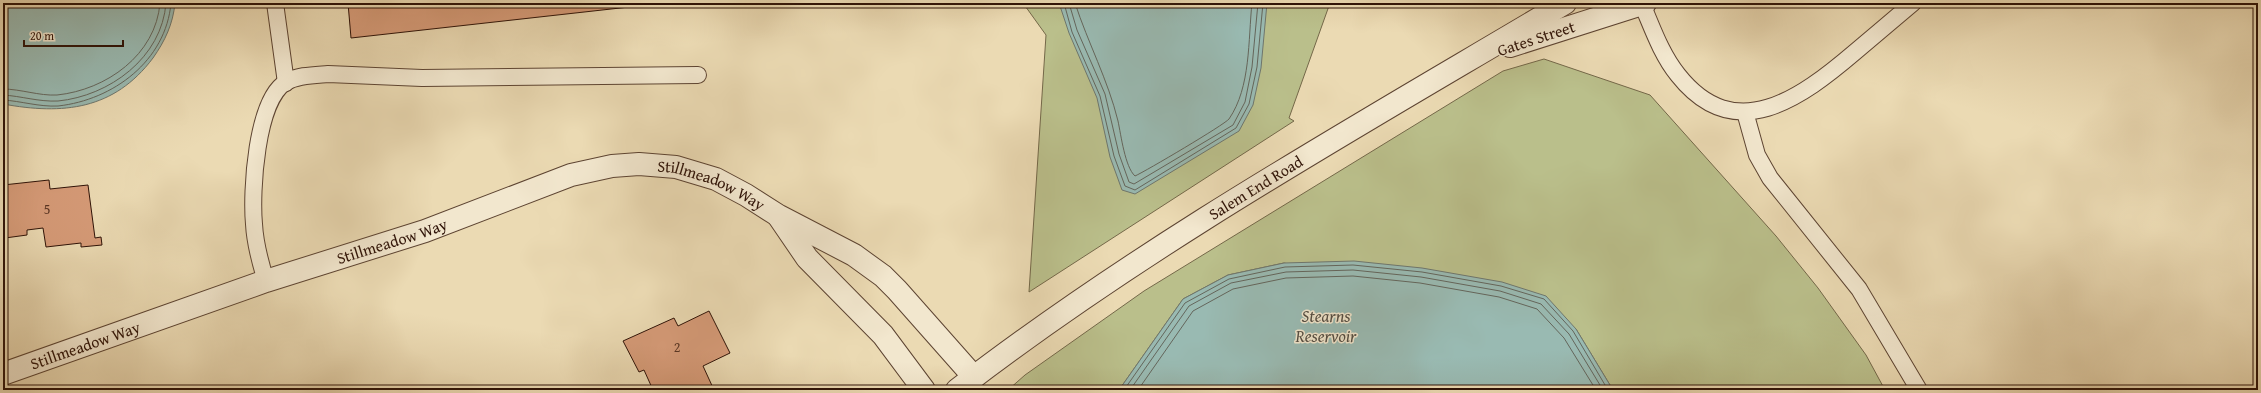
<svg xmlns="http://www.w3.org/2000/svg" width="2261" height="393" font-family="'Gentium Book Plus',serif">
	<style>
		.green { fill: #babf8b; stroke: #746849 }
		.water { fill: #99bab2; stroke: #6e776e }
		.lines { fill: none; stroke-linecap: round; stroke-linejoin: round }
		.shore { stroke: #64665c; stroke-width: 1 }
		.building { fill: #d69b78; stroke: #2e1207 }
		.service-casing { stroke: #5d4432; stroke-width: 18 }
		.minor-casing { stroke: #5d4432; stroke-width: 24 }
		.tertiary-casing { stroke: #5d4432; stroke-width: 24 }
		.service { stroke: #f2e7ce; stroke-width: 16 }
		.minor { stroke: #f2e7ce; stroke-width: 22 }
		.tertiary { stroke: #f2e7ce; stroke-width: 22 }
		.labels { text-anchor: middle; stroke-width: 3; stroke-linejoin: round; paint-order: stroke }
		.number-label { font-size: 14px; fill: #583423 }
		.street-label { font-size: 16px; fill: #2e1207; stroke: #f2e7ce }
		.water-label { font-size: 17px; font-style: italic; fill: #534d43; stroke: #f2e7ce }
	</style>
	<rect width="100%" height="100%" fill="#ebdab3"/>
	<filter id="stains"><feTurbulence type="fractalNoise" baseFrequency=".005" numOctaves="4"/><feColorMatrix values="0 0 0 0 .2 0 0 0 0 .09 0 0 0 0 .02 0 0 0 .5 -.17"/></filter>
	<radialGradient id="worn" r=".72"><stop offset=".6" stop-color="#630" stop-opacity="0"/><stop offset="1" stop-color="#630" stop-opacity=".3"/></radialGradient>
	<g class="green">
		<path d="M1023,3H1330L1289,118L1294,121L1029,292L1046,35Z"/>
		<path d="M1544,59L1650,95L1776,236L1818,288L1866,355L1885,390H1613L1576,329L1284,263L1228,275L1183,299L1119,390H1008L1025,375L1144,291L1503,71Z"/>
	</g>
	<g class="water">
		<path d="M3,3H175C173,24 165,41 153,58C114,110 63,115 3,104Z"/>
		<path d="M1059,3H1267L1261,68L1253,105L1239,131L1135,194L1122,190L1110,157L1097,98L1069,33Z"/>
		<path d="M1354,261L1422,268L1502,282L1546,296L1576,329L1613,390H1119L1183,299L1228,275L1284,263Z"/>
	</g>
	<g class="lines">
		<g class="shore">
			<path d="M1064,3L1072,32L1100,96L1114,156L1125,186L1135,190L1236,128L1249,104L1257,67L1263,3"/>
			<path d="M1069,3L1077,30L1105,94L1119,154L1129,182L1134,184L1233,125L1245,102L1252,67L1258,3"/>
			<path d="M1075,3C1088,43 1108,80 1118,121C1121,135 1125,167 1135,176C1146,171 1224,125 1229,119C1251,87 1248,40 1252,3"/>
			<path d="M3,89C21,89 39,96 57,95C106,90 156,55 160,3"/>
			<path d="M3,95C21,96 39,102 58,101C109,96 162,58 166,3"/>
			<path d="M3,100C21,101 39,107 58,106C113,100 166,61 171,3"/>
			<path d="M1124,390L1185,303L1229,279L1285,267L1353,265L1422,272L1501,286L1544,299L1573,331L1608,390"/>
			<path d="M1130,390L1189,306L1231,283L1286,272L1353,270L1421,277L1500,291L1541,304L1569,334L1603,390"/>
			<path d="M1138,390L1193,311L1233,289L1286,278L1353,276L1420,283L1499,297L1537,309L1564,338L1596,390"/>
		</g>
	</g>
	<g class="building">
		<path d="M348,3H665L351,38Z"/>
		<path d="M49,180L50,189L88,185L95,238L101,237L102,245L81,247V243L46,247L43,228L27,230V235L5,238L3,242V185Z"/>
		<path d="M709,311L730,353L703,366L714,390H690L688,387L682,390H653L644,370L639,372L623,341L674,318L678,326Z"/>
	</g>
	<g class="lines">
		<defs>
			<g id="service">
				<path d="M275,3L286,83"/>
				<path d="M1642,4C1652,27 1661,54 1678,75C1735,147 1801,98 1855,52C1874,36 1894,19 1913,3"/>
				<path d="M1745,112L1757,155L1770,178L1859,289L1919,390"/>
				<path d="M266,281C260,262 255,243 254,224C251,192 256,100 286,82C298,75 315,75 328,74L422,78L698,75"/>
			</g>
			<g id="minor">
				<path d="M779,217L807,258L883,335L924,390"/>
				<path id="s1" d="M3,374L266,281L425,231L571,175L612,166L639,164L676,167L716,179L746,195L779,216L854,255L883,276L897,290L974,377"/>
			</g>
			<g id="tertiary">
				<path d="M1510,46L1645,3"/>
				<path id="s2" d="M957,390C1146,244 1360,125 1565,3"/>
			</g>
		</defs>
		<use href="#service" class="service-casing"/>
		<use href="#minor" class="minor-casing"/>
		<use href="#tertiary" class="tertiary-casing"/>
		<use href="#service" class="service"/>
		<use href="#minor" class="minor"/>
		<use href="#tertiary" class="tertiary"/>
	</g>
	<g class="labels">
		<g class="number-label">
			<text x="47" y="214">5</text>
			<text x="677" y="352">2</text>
		</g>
		<g class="street-label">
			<text transform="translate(1536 38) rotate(-18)" y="6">Gates Street</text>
			<text dy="6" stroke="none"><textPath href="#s1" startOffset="747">Stillmeadow Way</textPath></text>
			<text dy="6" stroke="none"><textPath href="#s2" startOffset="361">Salem End Road</textPath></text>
			<text dy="6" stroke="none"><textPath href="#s1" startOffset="411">Stillmeadow Way</textPath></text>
			<text dy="6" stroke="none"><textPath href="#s1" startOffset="87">Stillmeadow Way</textPath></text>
		</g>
		<g class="water-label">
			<text x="1326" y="322">Stearns<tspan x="1326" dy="20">Reservoir</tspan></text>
		</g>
	</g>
	<rect width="2261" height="393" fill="none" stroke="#ebdab3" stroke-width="16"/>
	<rect x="4" y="4" width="2253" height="385" fill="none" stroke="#2e1207" stroke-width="2"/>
	<rect x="8" y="8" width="2245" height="377" fill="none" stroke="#2e1207"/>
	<path d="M24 40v6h99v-6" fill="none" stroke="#2e1207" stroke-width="2"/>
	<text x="30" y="40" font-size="12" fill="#2e1207" stroke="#f2e7ce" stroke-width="3" paint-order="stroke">20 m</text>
	<rect width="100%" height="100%" filter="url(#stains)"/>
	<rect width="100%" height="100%" fill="url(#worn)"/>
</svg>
